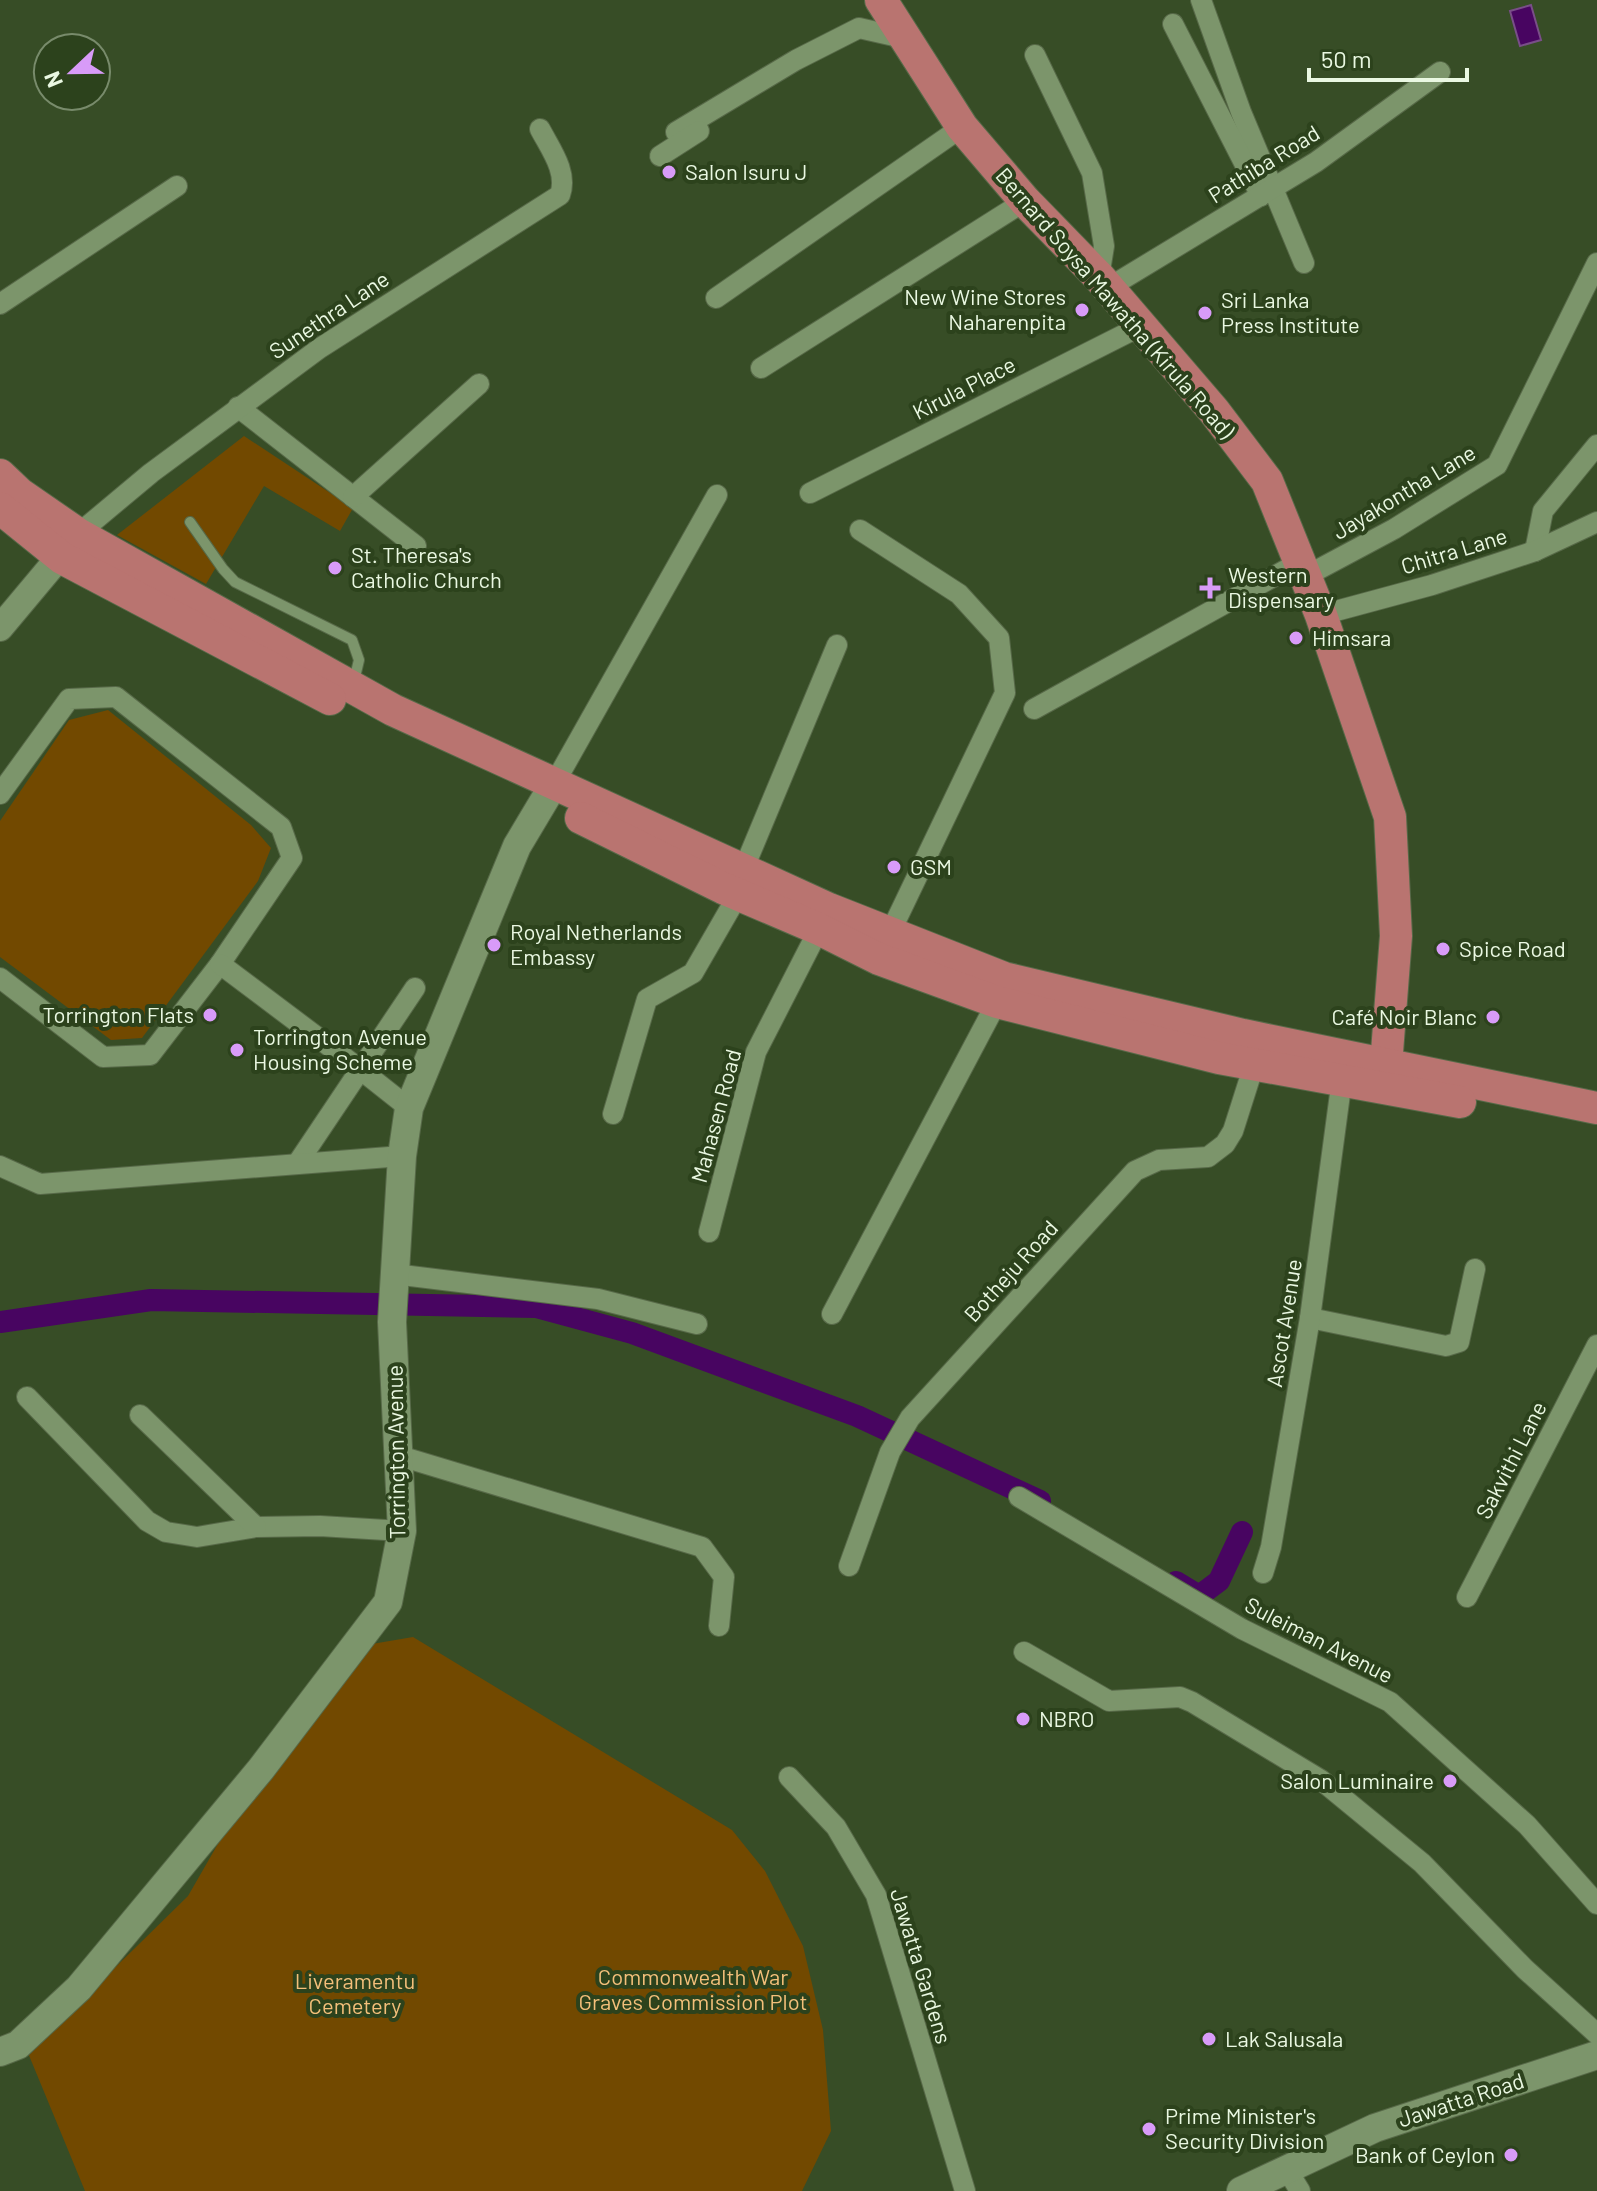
<svg xmlns="http://www.w3.org/2000/svg" width="1597" height="2191" font-family="Barlow,sans-serif">
	<style>
		.green { fill: #724900 }
		.water { fill: #480561; stroke: #794e88; stroke-width: 2 }
		.lines { fill: none; stroke-linecap: round; stroke-linejoin: round }
		.canal { stroke: #480561; stroke-width: 22 }
		.service-casing { stroke: #576948; stroke-width: 12 }
		.minor-casing { stroke: #576948; stroke-width: 22 }
		.tertiary-casing { stroke: #576948; stroke-width: 28 }
		.secondary-casing { stroke: #576948; stroke-width: 30 }
		.primary-casing { stroke: #576948; stroke-width: 34 }
		.service { stroke: #7c956b; stroke-width: 10 }
		.minor { stroke: #7c956b; stroke-width: 20 }
		.tertiary { stroke: #7c956b; stroke-width: 26 }
		.secondary { stroke: #7c956b; stroke-width: 28 }
		.primary { stroke: #b97470; stroke-width: 32 }
		.poi-dot { fill: #d89bf8; stroke: #2c421c; stroke-width: 3 }
		.labels { text-anchor: middle; stroke-width: 8; stroke-linejoin: round; paint-order: stroke }
		.street-label { font-size: 22px; fill: #eaf8e2; stroke: #2c421c }
		.poi-label { font-size: 22px; fill: #eaf8e2; stroke: #2c421c; text-anchor: start }
		.park-label { font-size: 22px; fill: #f3bf7a; stroke: #2c421c }
	</style>
	<rect width="100%" height="100%" fill="#374d26"/>
	<g class="green">
		<path d="M244,436L353,508L340,531L264,486L206,584L117,535Z"/>
		<path d="M108,710L251,825L271,848L258,881L142,1038L111,1040L0,957V821L69,720Z"/>
		<path d="M413,1637L732,1830L765,1871L803,1946L823,2030L831,2131L802,2191H85L28,2053L188,1896L261,1769L366,1645Z"/>
	</g>
	<path class="water" d="M1531,5L1541,40L1520,46L1510,11Z"/>
	<g class="lines">
		<g class="canal">
			<path d="M0,1322L151,1300L536,1307L632,1333L857,1416L1040,1501"/>
			<path d="M1176,1582L1199,1596L1219,1581L1242,1532"/>
		</g>
		<defs>
			<path id="service" d="M190,522L223,569L235,582L352,640L359,660L354,681"/>
			<g id="minor">
				<path d="M1201,0L1241,112L1304,263"/>
				<path d="M1173,24L1261,196"/>
				<path d="M1035,55L1092,173L1104,246L1099,277"/>
				<path d="M676,132L796,60L859,28L903,38"/>
				<path d="M660,156L699,131"/>
				<path d="M1108,288L1316,162L1440,72"/>
				<path d="M716,298L962,127"/>
				<path d="M0,304L177,186"/>
				<path d="M761,368L1025,201"/>
				<path d="M238,407L416,546"/>
				<path d="M810,493L1139,327"/>
				<path d="M353,497L479,384"/>
				<path d="M860,530L959,594L999,638L1005,693L890,933"/>
				<path d="M78,534L151,473L320,348L560,195C568,172 551,150 540,129"/>
				<path d="M1535,551L1543,511L1597,445"/>
				<path d="M1306,576L1394,529L1497,465L1597,263"/>
				<path d="M1321,615L1432,585L1535,551L1597,522"/>
				<path d="M1034,709L1300,562"/>
				<path d="M554,784L717,495"/>
				<path d="M0,794L69,699L116,697L281,827L292,858L220,964L150,1055L103,1057L0,978"/>
				<path d="M744,868L837,645"/>
				<path d="M220,964L361,1070L409,1108"/>
				<path d="M613,1114L647,999L693,973L738,895"/>
				<path d="M297,1164L415,988"/>
				<path d="M0,1166L40,1184L402,1156"/>
				<path d="M709,1232L756,1052L819,929"/>
				<path d="M394,1274L598,1299L697,1324"/>
				<path d="M832,1314L997,1002"/>
				<path d="M1310,1318L1446,1346L1459,1342L1475,1269"/>
				<path d="M27,1397L147,1521L166,1532L197,1537L256,1527L320,1526L402,1531"/>
				<path d="M140,1415L256,1527"/>
				<path d="M400,1456L702,1547L724,1577L719,1626"/>
				<path d="M1019,1497L1242,1629L1390,1702L1527,1825L1597,1904"/>
				<path d="M849,1566L890,1452L910,1418L1135,1171L1159,1160L1208,1157L1225,1144L1233,1131L1254,1065"/>
				<path d="M1263,1573L1271,1547L1310,1318L1342,1079"/>
				<path d="M1467,1597L1597,1345"/>
				<path d="M1024,1652L1109,1701L1180,1697L1192,1702L1321,1780L1422,1863L1525,1969L1597,2034"/>
				<path d="M789,1777L836,1827L876,1895L965,2191"/>
				<path d="M1286,2168L1300,2191"/>
			</g>
			<path id="tertiary" d="M0,628L72,542"/>
			<g id="secondary">
				<path d="M0,2052L18,2045L79,1988L261,1769L388,1602L402,1531L392,1322L402,1156L409,1108L517,846L554,784"/>
				<path d="M1241,2191L1375,2128L1597,2055"/>
			</g>
			<g id="primary">
				<path d="M881,0L962,127L1025,201L1099,277L1214,411L1267,481L1321,615L1390,817L1396,936L1386,1065L1381,1084"/>
				<path d="M0,475L20,494L78,534L393,710L829,909L1004,978L1243,1035L1597,1108"/>
				<path d="M0,508L62,558L330,699"/>
				<path d="M581,818L723,888L819,929L879,959L997,1002L1219,1058L1460,1102"/>
			</g>
		</defs>
		<use href="#service" class="service-casing"/>
		<use href="#minor" class="minor-casing"/>
		<use href="#tertiary" class="tertiary-casing"/>
		<use href="#secondary" class="secondary-casing"/>
		<use href="#primary" class="primary-casing"/>
		<use href="#service" class="service"/>
		<use href="#minor" class="minor"/>
		<use href="#tertiary" class="tertiary"/>
		<use href="#secondary" class="secondary"/>
		<use href="#primary" class="primary"/>
	</g>
	<g class="poi-dot">
		<circle cx="669" cy="172" r="8"/>
		<circle cx="1082" cy="310" r="8"/>
		<circle cx="1205" cy="313" r="8"/>
		<circle cx="335" cy="568" r="8"/>
		<path d="M1206 576h8v8h8v8h-8v8h-8v-8h-8v-8h8z"/>
		<circle cx="1296" cy="638" r="8"/>
		<circle cx="894" cy="867" r="8"/>
		<circle cx="494" cy="945" r="8"/>
		<circle cx="1443" cy="949" r="8"/>
		<circle cx="210" cy="1015" r="8"/>
		<circle cx="1493" cy="1017" r="8"/>
		<circle cx="237" cy="1050" r="8"/>
		<circle cx="1023" cy="1719" r="8"/>
		<circle cx="1450" cy="1781" r="8"/>
		<circle cx="1209" cy="2039" r="8"/>
		<circle cx="1149" cy="2129" r="8"/>
		<circle cx="1511" cy="2155" r="8"/>
	</g>
	<g class="labels">
		<g class="street-label">
			<text transform="translate(1264 164) rotate(-32)" y="8">Pathiba Road</text>
			<text transform="translate(1115 303) rotate(49)" y="8">Bernard Soysa Mawatha (Kirula Road)</text>
			<text transform="translate(329 315) rotate(-34)" y="8">Sunethra Lane</text>
			<text transform="translate(964 388) rotate(-27)" y="8">Kirula Place</text>
			<text transform="translate(1404 492) rotate(-31)" y="8">Jayakontha Lane</text>
			<text transform="translate(1454 551) rotate(-17)" y="8">Chitra Lane</text>
			<text transform="translate(716 1116) rotate(-75)" y="8">Mahasen Road</text>
			<text transform="translate(1011 1271) rotate(-48)" y="8">Botheju Road</text>
			<text transform="translate(1284 1323) rotate(-81)" y="8">Ascot Avenue</text>
			<text transform="translate(396 1452) rotate(-91)" y="8">Torrington Avenue</text>
			<text transform="translate(1511 1460) rotate(-63)" y="8">Sakvithi Lane</text>
			<text transform="translate(1319 1640) rotate(27)" y="8">Suleiman Avenue</text>
			<text transform="translate(921 1966) rotate(73)" y="8">Jawatta Gardens</text>
			<text transform="translate(1461 2100) rotate(-18)" y="8">Jawatta Road</text>
		</g>
		<g class="poi-label">
			<text x="685" y="180">Salon Isuru J</text>
			<text x="1066" y="305" text-anchor="end">New Wine Stores<tspan x="1066" dy="25">Naharenpita</tspan></text>
			<text x="1221" y="308">Sri Lanka<tspan x="1221" dy="25">Press Institute</tspan></text>
			<text x="351" y="563">St. Theresa's<tspan x="351" dy="25">Catholic Church</tspan></text>
			<text x="1228" y="583">Western<tspan x="1228" dy="25">Dispensary</tspan></text>
			<text x="1312" y="646">Himsara</text>
			<text x="910" y="875">GSM</text>
			<text x="510" y="940">Royal Netherlands<tspan x="510" dy="25">Embassy</tspan></text>
			<text x="1459" y="957">Spice Road</text>
			<text x="194" y="1023" text-anchor="end">Torrington Flats</text>
			<text x="1477" y="1025" text-anchor="end">Café Noir Blanc</text>
			<text x="253" y="1045">Torrington Avenue<tspan x="253" dy="25">Housing Scheme</tspan></text>
			<text x="1039" y="1727">NBRO</text>
			<text x="1434" y="1789" text-anchor="end">Salon Luminaire</text>
			<text x="1225" y="2047">Lak Salusala</text>
			<text x="1165" y="2124">Prime Minister's<tspan x="1165" dy="25">Security Division</tspan></text>
			<text x="1495" y="2163" text-anchor="end">Bank of Ceylon</text>
		</g>
		<g class="park-label">
			<text x="693" y="1985">Commonwealth War<tspan x="693" dy="25">Graves Commission Plot</tspan></text>
			<text x="355" y="1989">Liveramentu<tspan x="355" dy="25">Cemetery</tspan></text>
		</g>
	</g>
	<g transform="translate(72 72) rotate(248)"><circle r="38" fill="#2c421c" stroke="#788b6b" stroke-width="2"/>
	<path d="M0-6L14 30L0 20L-14 30Z" fill="#d89bf8"/>
	<text y="-12" font-size="22" font-weight="bold" text-anchor="middle" fill="#eaf8e2">N</text>
	</g>
	<path d="M1309 68v12h158v-12" fill="none" stroke="#eaf8e2" stroke-width="4"/>
	<text x="1321" y="68" font-size="24" fill="#eaf8e2" stroke="#2c421c" stroke-width="6" paint-order="stroke">50 m</text>
</svg>
